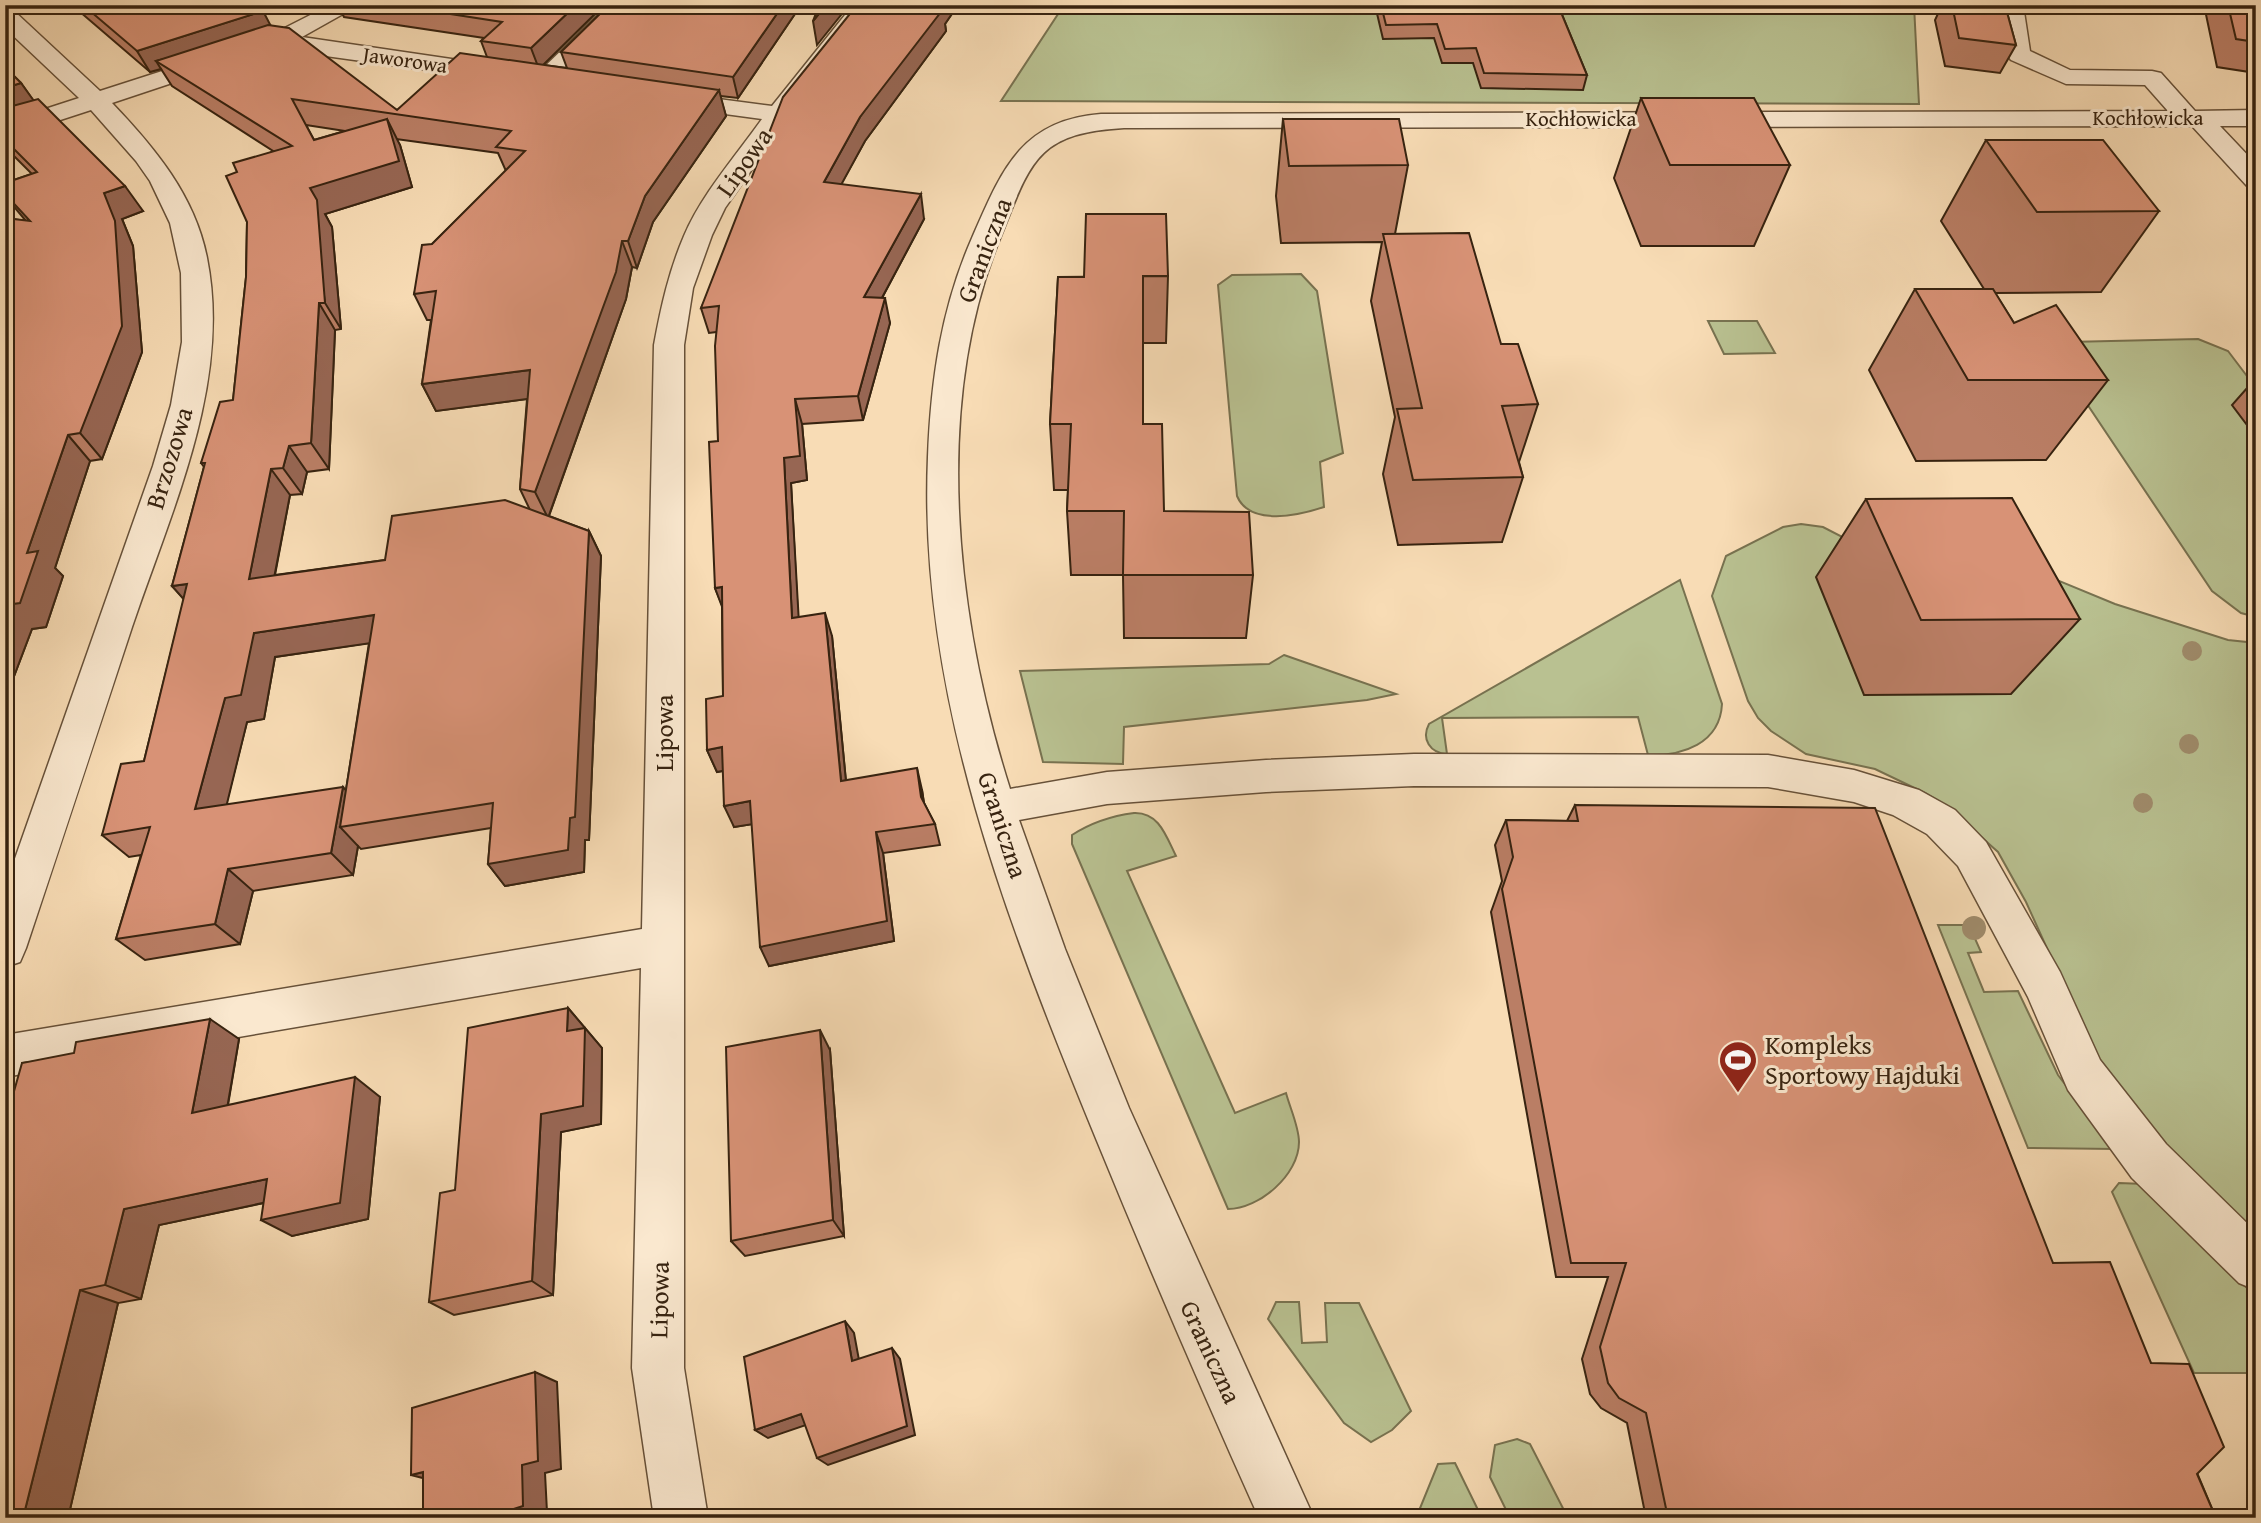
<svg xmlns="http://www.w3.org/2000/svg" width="2261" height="1523" font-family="'Gentium Book Plus',serif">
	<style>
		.green { fill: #b9c191; stroke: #787250; stroke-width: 2 }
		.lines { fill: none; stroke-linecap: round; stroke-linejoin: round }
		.minor-casing { stroke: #675139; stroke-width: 3 }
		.minor { fill: #fae8cf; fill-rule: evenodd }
		.tree { fill: #a08c6c }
		.wall { fill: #ba7e65; stroke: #372310; stroke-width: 2; fill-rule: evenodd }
		.shaded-wall { fill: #976653; stroke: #372310; stroke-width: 2 }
		.building { fill: #d89276; stroke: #372310; stroke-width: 2 }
		.labels { text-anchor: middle; stroke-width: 6; stroke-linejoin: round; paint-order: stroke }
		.far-street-label { font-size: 21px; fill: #372310; stroke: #fae8cf }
		.street-label { font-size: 26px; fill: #372310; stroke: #fae8cf }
		.poi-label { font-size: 26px; fill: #372310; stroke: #fae8cf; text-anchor: start }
	</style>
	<rect width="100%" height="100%" fill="#f8dcb5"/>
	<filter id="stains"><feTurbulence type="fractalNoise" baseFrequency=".00286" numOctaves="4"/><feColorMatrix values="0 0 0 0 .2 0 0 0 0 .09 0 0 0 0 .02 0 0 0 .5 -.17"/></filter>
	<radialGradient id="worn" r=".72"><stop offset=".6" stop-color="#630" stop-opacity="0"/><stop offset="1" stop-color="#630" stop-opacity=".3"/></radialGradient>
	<g class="green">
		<path d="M1064,5H1914L1919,104L1001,101Z"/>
		<path d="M1301,274L1317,291L1343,453L1320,462L1324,507C1300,515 1250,527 1237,496L1218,285L1232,275Z"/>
		<path d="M1708,321H1757L1775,353L1724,354Z"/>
		<path d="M2198,339L2228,351L2256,388V587L2250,588L2256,596V617L2241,613L2212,591L2055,356L2068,342Z"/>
		<path d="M1801,524L1823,527L1848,540L1938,531L2115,604L2228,640L2256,643V1237L2175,1156L2099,1063L2026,902L1998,852L1945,805L1925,793L1875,769L1806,754L1771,731L1758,718L1748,701L1712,596L1726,556L1783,527Z"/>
		<path d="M1680,580L1722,704C1720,744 1682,756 1648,755L1638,717L1442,718L1447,754C1430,753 1421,739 1429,724Z"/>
		<path d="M1284,655L1396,694L1367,700L1124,727L1123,764L1043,762L1020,671L1269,664Z"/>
		<path d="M1134,813C1159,812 1166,836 1176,856L1127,871L1235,1113L1286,1093C1290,1108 1299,1127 1299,1142C1299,1175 1259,1209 1228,1209L1072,844V835C1092,822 1111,816 1134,813Z"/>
		<path d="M1938,925H1969L1981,952L1968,953L1984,992L2018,991L2058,1075L2114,1149L2028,1148Z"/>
		<path d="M2119,1183L2144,1184L2256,1297V1373H2194L2112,1192Z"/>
		<path d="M1276,1302H1299L1302,1343L1327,1342L1325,1303H1359L1411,1411L1392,1430L1371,1442L1344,1423L1268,1319Z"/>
		<path d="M1517,1439L1530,1444L1568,1518H1510L1490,1477L1495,1445Z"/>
		<path d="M1455,1463L1482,1518H1416L1438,1464Z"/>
	</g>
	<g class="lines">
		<defs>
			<g id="minor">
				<path d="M330,5H359L302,37L499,66L508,68L511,73L508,78L499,80L275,49L267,47L263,42L267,37Z"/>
				<path d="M608,5H632L554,85H536L533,80L536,75Z"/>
				<path d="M853,5H876L787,119L725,208L712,235L693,288L684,345V1368L708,1518H654L632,1368L641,968L5,1077V1035L642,929L654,345C661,307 669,271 684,236C702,194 735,157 762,119L673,107L664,105L661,100L664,95L673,93L772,106Z"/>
				<path d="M2001,5H2023L2030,51L2070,70L2152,71L2161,73L2195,111L2256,110V126H2220L2256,164V188L2247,186L2192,126L1124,128C1037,133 1031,161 1001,236C931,404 956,619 1010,789L1107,772L1266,760L1414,754L1768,755L1854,770L1919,790L1955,810L1986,842L2060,972L2100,1060L2166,1144L2256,1232V1290L2239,1283L2132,1178L2068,1090L2028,997L1958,866L1927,834L1893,815L1854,802L1768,787L1414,786L1266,792L1107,804L1019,820L1065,949L1129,1108L1314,1518H1259C1203,1393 1149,1268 1097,1141C1008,924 918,696 928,457C931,380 941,309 972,238C1001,172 1020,120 1101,114L2168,111L2145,85L2066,84L2011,60L2007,55Z"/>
				<path d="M5,8L13,10L100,91L215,54L223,56L227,61L223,66L112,103C155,148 195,196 207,258C232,383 171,511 132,627C97,734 62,841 26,948L20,962L5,967V887L153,466L171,405L182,342L181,273L170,223L150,181L136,161L91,110L5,138V122L79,98L5,28Z"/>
			</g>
		</defs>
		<use href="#minor" class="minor-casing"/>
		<use href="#minor" class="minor"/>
	</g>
	<g class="tree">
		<circle cx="2192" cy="651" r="10"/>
		<circle cx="2189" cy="744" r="10"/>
		<circle cx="2143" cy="803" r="10"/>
		<circle cx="1974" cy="928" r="12"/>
	</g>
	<g class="wall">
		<path d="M72,5H255L270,25L397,110L487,57L481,41L484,38L344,17L338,5H604L543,65L567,68L561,52L609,5H801L738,98L720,96L726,116L653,222L637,268L632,267L626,299L549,516L589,531L601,556L589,840H585L584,872L505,886L488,864L491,828L361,849L358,846L353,875L253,891L240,944L145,960L116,939L141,855L129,857L102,835L144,761L184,599L172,586L204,467L201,463L233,400L246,277L247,222L237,172L273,151L172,86L161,69L150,72ZM306,125L345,131L314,140ZM396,139L498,153L506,171L432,244L414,294L427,320H431L422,384L436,411L527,399L520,489L530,510L385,560L275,575L290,495L302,494L307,472L329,469L335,330L341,329L332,227L325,214L412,187L400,145ZM369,643L346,790L226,805L247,722L264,719L275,657Z"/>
		<path d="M266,5H324L311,12Z"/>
		<path d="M857,5H958L945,24L946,31L865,141L841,184L924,219L882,298L890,323L863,420L802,424L807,480L791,483L798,617L832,636L846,781L922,790L924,803L935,824L940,845L883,853L894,941L769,966L752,824L734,827L723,771L717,772L707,750L723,696L722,605L715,588L718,441L717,332L709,333L701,308Z"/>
		<path d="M1375,5H1558L1587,75L1583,90L1481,88L1473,63H1442L1434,38L1383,39Z"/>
		<path d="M1942,5H2005L2016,45L2000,73L1945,66L1935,20Z"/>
		<path d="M2204,5H2256V73L2217,67Z"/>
		<path d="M5,67L21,83L33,100L143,211L122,219L133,246L142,352L102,459L90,461L55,568L63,576L46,627L32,629L5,700V218L26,221L5,196V183L32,174L5,147Z"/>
		<path d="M1641,98L1790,165L1754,246H1641L1614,178Z"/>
		<path d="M1283,119L1408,165L1395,234L1501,344L1538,404L1519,462L1523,477L1502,542L1398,545L1383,474L1395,417L1371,301L1382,242L1281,243L1276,196Z"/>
		<path d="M1986,140L2159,211L2101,292L1995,293L2014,323L2108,380L2046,460L1916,461L1869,370L1915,289H1984L1941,221Z"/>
		<path d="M1168,276L1166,343H1143V424L1164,511L1253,575L1246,638H1124L1123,575H1071L1067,511L1068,490H1054L1050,424L1058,277Z"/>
		<path d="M2256,378V437L2232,405Z"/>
		<path d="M1866,499L2080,619L2011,694L1864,695L1816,577Z"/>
		<path d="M1575,805L2053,1263L2151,1363L2216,1518H1646L1627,1423L1601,1408L1590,1394L1582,1359L1608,1277H1556L1491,912L1502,881L1495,845L1506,820L1567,821Z"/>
		<path d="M568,1008L602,1048L601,1124L561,1132L553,1295L454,1315L429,1302L455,1190Z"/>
		<path d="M239,1039L228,1105L380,1097L368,1219L292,1236L264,1203L159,1225L141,1299L118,1303L68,1518H5L22,1063Z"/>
		<path d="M830,1050L844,1236L745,1256L731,1241Z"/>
	</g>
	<g class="shaded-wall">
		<path d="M308,5H324L311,12Z"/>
		<path d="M576,5H604L539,69L531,48Z"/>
		<path d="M783,5H801L738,98L733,77Z"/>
		<path d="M826,5H849L817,45L813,21Z"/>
		<path d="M939,5H958L945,24L946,31L865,141L829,207L824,182L860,117Z"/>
		<path d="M263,11L274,32L156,61L161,69L150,72L137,51Z"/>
		<path d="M21,83L39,108L5,120V88Z"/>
		<path d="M719,90L726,116L653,222L637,268L628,241L645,196Z"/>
		<path d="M387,119L400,145L412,187L325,214L332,227L341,329L325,303L310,188Z"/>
		<path d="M125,186L143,211L122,219L133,246L142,352L102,459L80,433L104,193Z"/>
		<path d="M921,194L924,219L869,322L864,297Z"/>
		<path d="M622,241L632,267L626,299L548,518L535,492Z"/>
		<path d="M885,298L890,323L863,420L858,396Z"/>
		<path d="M319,303L335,330L329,469L311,443Z"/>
		<path d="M530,370L542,397L436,411L422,384Z"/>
		<path d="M795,399L802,424L807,480L791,483L800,641L792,618L784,458Z"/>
		<path d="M68,435L90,461L55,568L63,576L46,627L32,629L5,700V606L27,553Z"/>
		<path d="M289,446L307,472L302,494L283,468Z"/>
		<path d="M271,469L290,495L269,604L249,579Z"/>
		<path d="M589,531L601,556L589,840H585L584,872L505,886L488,864L570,818Z"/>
		<path d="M187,584L195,612L172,586Z"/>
		<path d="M722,587L724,612L715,588Z"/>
		<path d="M825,613L832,636L848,803L841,781Z"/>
		<path d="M374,615L392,640L275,657L264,719L247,722L220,832L195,809L225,698L254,633Z"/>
		<path d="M722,747L732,769L717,772L707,750Z"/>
		<path d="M917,768L922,790L926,818L921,797Z"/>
		<path d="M343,787L364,810L340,827L358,846L353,875L331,853Z"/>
		<path d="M750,801L760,823L734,827L724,806Z"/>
		<path d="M876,832L883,853L894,941L769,966L760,947Z"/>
		<path d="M228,869L253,891L240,944L215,924Z"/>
		<path d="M568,1008L602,1048L601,1124L561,1132L553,1295L532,1281L541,1114L567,1031Z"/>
		<path d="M210,1019L239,1039L223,1132L192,1113Z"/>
		<path d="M820,1030L830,1050L844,1236L833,1220Z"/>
		<path d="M355,1077L380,1097L368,1219L292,1236L261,1220Z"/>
		<path d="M267,1179L296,1196L159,1225L141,1299L105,1285L124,1209Z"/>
		<path d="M80,1290L118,1303L68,1518H23Z"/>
		<path d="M845,1321L854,1333L861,1371L852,1361Z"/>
		<path d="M892,1348L900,1359L915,1435L828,1465L817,1458Z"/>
		<path d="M535,1372L557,1382L561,1469L545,1473L547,1512L529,1518H486L522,1465Z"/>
		<path d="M801,1414L812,1423L768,1438L755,1430Z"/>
		<path d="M423,1472L438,1482L411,1475Z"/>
	</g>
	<g class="building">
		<path d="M83,5H255L263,11L137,51Z"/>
		<path d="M392,5H576L531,48L481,41L502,22Z"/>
		<path d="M609,5H783L733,77L561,52Z"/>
		<path d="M819,5H826L813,21Z"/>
		<path d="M857,5H939L938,7L944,8L860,117L824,182L921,194L864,297L885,298L858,396L795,399L800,456L784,458L792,618L825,613L841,781L917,768L921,797L935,824L876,832L887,921L760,947L750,801L724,806L722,747L707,750L706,699L723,696L722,587L715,588L709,442L718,441L715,346L719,306L701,308L783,97Z"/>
		<path d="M1381,5H1558L1587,75L1484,73L1476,48L1445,49L1437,24L1386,25Z"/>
		<path d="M1952,5H2005L2016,45L1959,38Z"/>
		<path d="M2228,5H2256V42L2236,39Z"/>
		<path d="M268,25L289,28L397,110L460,53L719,90L645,196L628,241H622L616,272L535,492L520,489L530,370L422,384L436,291L414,294L422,245L432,244L525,151L496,147L511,131L292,99L314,140L387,119L399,161L310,188L317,200L325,303H319L311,443L289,446L283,468L271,469L249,579L385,560L392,516L505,500L589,531L575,817L570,818L568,850L488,864L493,803L340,827L374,615L254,633L241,695L225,698L195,809L343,787L331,853L228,869L215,924L116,939L150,827L102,835L121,764L144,761L187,584L172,586L205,463H201L220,402L233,400L246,277L247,222L226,176L237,172L233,163L292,146L156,61Z"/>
		<path d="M5,67L21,83L5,88Z"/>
		<path d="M1641,98H1754L1790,165H1670Z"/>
		<path d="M38,99L125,186L104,193L115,221L122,326L80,433L68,435L27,553L38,551L20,603L6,605L5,606V218L30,221L5,194V183L37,172L5,140V108Z"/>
		<path d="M1283,119H1399L1408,165L1289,166Z"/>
		<path d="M1986,140H2103L2159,211L2037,212Z"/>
		<path d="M1086,214H1166L1168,276H1143V424H1162L1164,511L1249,512L1253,575H1123L1124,511H1067L1071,424H1050L1058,277H1084Z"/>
		<path d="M1469,233L1501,344H1518L1538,404L1502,406L1523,477L1413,480L1397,409L1422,408L1383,234Z"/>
		<path d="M1915,289H1993L2014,323L2056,305L2108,380H1968Z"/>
		<path d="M2012,498L2080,619L1921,620L1866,499Z"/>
		<path d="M1575,805L1875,808L2053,1263L2110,1262L2151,1363L2189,1364L2224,1447L2197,1474L2216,1518H1668L1646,1413L1619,1398L1608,1383L1600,1347L1626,1263H1571L1502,889L1513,857L1506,820L1578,821Z"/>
		<path d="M568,1008L567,1031L585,1028L583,1106L541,1114L532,1281L429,1302L440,1193L455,1190L468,1028Z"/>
		<path d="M210,1019L192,1113L355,1077L340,1203L261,1220L267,1179L124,1209L105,1285L80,1290L23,1518H5V1123L22,1063L74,1053L76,1042Z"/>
		<path d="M820,1030L833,1220L731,1241L726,1047Z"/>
		<path d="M845,1321L852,1361L892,1348L907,1426L817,1458L801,1414L755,1430L744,1357Z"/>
		<path d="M535,1372L538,1461L522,1465L523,1506L486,1518H423V1472L411,1475L412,1408Z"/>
	</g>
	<defs>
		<symbol id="stadium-pin" viewBox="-11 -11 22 30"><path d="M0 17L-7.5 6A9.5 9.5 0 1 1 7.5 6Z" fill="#8f2418" stroke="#fae8cf"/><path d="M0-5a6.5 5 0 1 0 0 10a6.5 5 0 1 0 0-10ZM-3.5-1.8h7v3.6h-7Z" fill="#fff"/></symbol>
	</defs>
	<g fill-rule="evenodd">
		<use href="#stadium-pin" x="1716" y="1038" width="44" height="60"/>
	</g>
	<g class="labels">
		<g class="far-street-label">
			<text transform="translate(405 60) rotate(8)" y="7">Jaworowa</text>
			<text x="2148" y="125">Kochłowicka</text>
			<text x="1581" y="126">Kochłowicka</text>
		</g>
		<g class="street-label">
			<text transform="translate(744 162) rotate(-55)" y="9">Lipowa</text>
			<text transform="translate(984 250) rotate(-69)" y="9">Graniczna</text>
			<text transform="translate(169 458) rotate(-73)" y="9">Brzozowa</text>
			<text transform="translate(664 733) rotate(-90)" y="9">Lipowa</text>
			<text transform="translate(1003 825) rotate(72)" y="9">Graniczna</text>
			<text transform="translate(659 1300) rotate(-89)" y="9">Lipowa</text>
			<text transform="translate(1211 1352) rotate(65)" y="9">Graniczna</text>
		</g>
		<g class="poi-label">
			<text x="1765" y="1054">Kompleks<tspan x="1765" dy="30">Sportowy Hajduki</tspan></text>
		</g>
	</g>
	<rect width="2261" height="1523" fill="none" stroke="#f8dcb5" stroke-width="28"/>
	<rect x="7" y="7" width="2247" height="1509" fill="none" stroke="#372310" stroke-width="3.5"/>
	<rect x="14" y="14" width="2233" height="1495" fill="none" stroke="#372310" stroke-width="2"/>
	<rect width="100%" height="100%" filter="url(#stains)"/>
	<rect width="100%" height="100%" fill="url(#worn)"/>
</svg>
